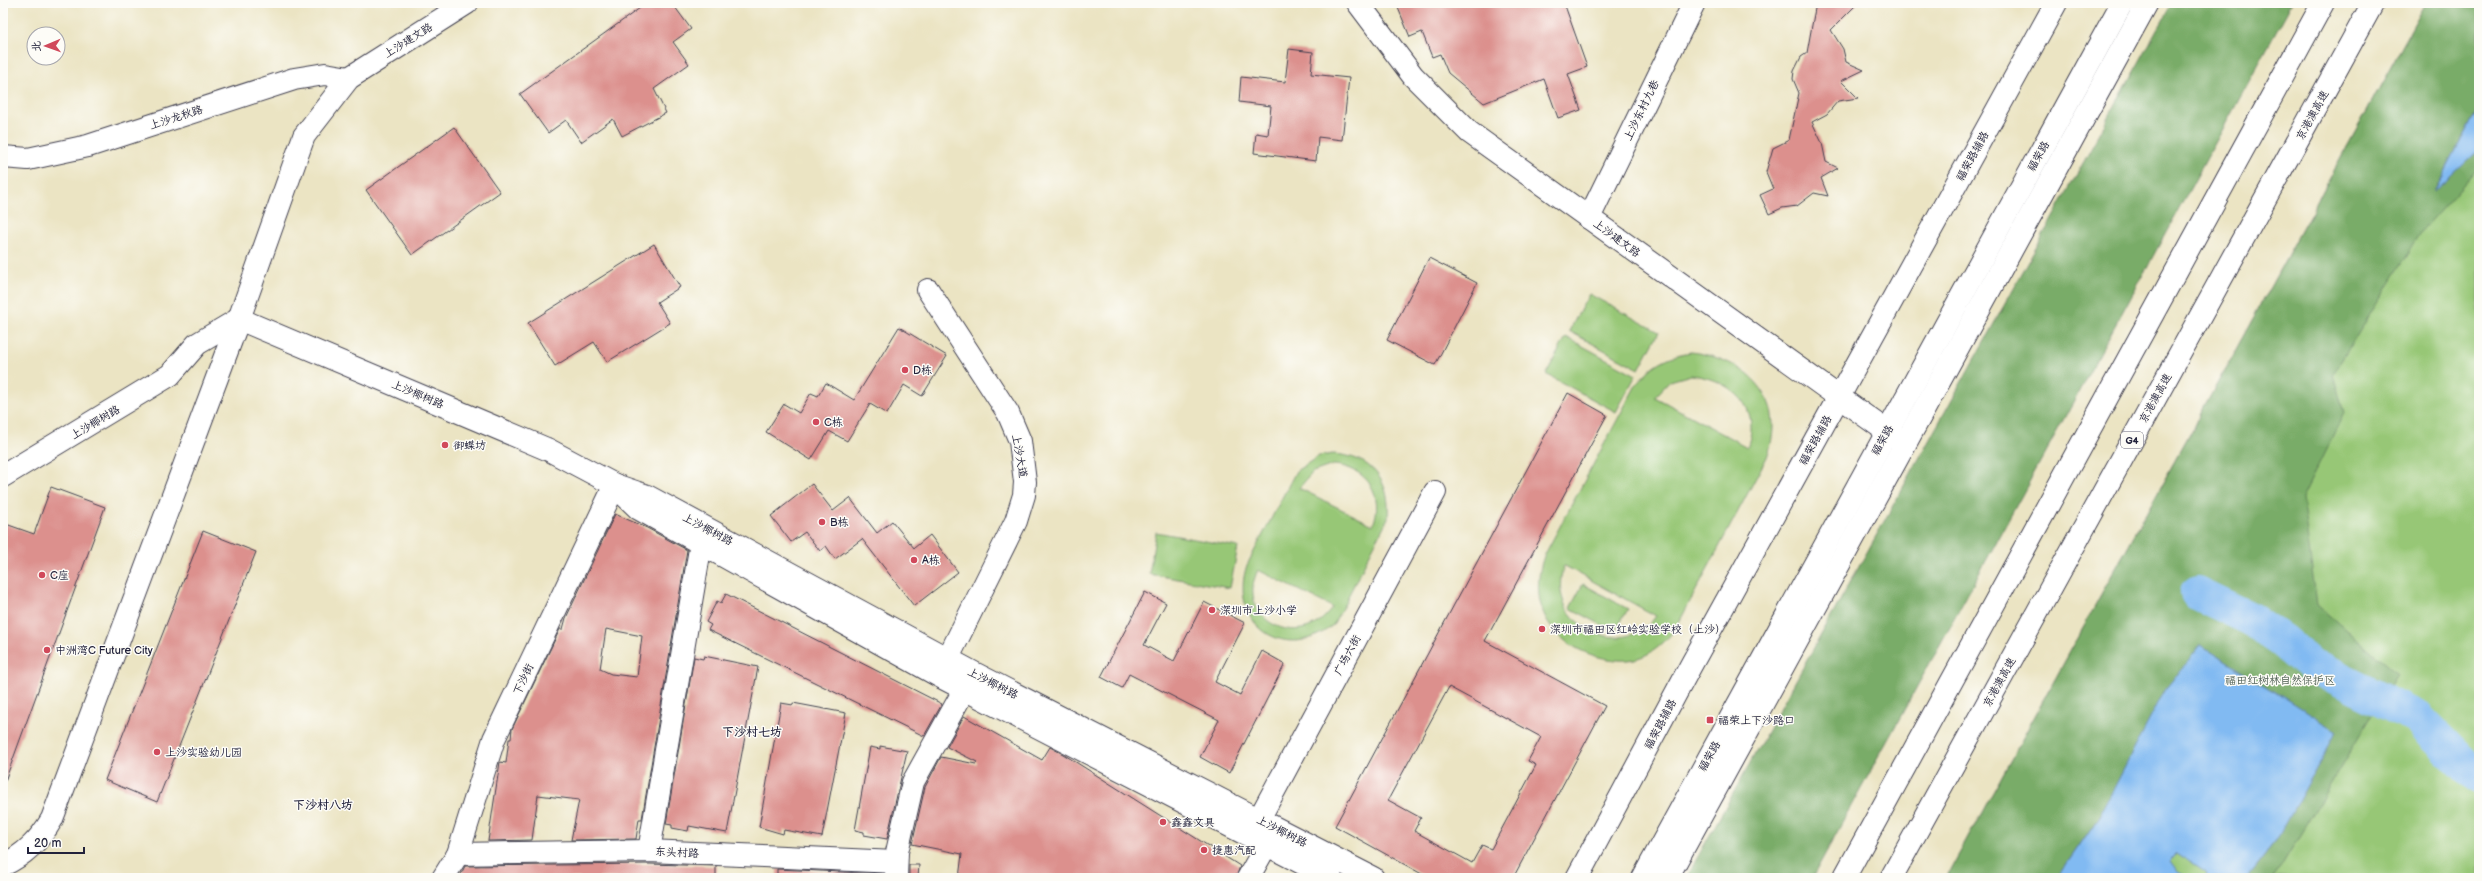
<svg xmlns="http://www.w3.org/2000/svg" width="2482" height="881" font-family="'Balsamiq Sans','LXGW WenKai TC',sans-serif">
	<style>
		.green { fill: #97c776; stroke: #5c7458; fill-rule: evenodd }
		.forest { fill: #79ac67; stroke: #4e6751 }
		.water { fill: #81baf2; stroke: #526e96 }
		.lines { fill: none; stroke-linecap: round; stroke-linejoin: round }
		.river { stroke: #81baf2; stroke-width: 34 }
		.building { fill: #dc908d; fill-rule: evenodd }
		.minor-casing { stroke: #403f4f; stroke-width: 24 }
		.tertiary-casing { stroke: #403f4f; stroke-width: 24 }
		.secondary-casing { stroke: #403f4f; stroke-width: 24 }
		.motorway-casing { stroke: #403f4f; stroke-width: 24 }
		.minor { stroke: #fff; stroke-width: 22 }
		.tertiary { stroke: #fff; stroke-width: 22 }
		.secondary { stroke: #fff; stroke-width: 22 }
		.motorway { stroke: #fff; stroke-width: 22 }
		.poi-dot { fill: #d1495b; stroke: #fdfcf7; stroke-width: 1.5 }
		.labels { text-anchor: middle; stroke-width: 3; stroke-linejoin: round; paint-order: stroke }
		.shield { fill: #fdfcf7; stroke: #646373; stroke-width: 1 }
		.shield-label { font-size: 10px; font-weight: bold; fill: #22223b }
		.street-label { font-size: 11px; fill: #22223b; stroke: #fdfcf7 }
		.poi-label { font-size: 11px; fill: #22223b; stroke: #fdfcf7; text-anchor: start }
		.park-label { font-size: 11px; fill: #4b5c50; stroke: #fdfcf7 }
		.neighbourhood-label { font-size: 12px; font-weight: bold; fill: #22223b; stroke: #fdfcf7 }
	</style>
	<rect width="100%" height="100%" fill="#fdfcf7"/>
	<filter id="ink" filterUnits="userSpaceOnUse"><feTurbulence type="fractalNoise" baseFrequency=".025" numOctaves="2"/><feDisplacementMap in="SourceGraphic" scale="8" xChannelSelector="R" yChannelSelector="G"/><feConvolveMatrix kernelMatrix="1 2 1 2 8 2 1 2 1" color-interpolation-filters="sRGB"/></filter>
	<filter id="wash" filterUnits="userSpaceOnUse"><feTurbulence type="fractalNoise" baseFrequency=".012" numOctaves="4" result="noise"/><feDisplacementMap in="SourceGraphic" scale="16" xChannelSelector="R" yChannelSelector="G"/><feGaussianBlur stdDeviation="0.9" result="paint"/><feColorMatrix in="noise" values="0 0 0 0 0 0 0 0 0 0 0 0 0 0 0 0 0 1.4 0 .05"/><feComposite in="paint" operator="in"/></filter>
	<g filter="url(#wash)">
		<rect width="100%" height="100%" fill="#ebe4c3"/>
		<g class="green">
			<path d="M2426,3H2479V878H1946Z"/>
			<path d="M1589,294L1659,332L1639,369L1569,331Z"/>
			<path d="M1566,337L1636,375L1616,412L1546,374Z"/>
			<path d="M1691,352C1747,359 1789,398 1767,457L1676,628C1666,641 1655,653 1638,658C1626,662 1611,660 1599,657C1550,644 1527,604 1544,556L1636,385C1651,365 1666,356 1691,352ZM1691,375C1729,379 1763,406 1747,447L1655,397L1670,381ZM1564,566H1565L1656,616C1622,664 1543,622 1564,566Z"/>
			<path d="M1333,454C1371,456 1391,480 1388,518L1334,624C1287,666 1227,624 1247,565L1296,471L1319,456ZM1333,465C1366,467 1385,494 1373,525L1299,488L1313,472ZM1258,570L1332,607V608C1300,655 1234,618 1258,570Z"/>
			<path d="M1156,532L1238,547L1230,588L1149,574Z"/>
			<path d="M1583,584L1628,609L1615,632L1570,608Z"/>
		</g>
		<g class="forest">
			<path d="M2172,3H2292L1812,878H1686Z"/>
			<path d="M2426,3H2479V106L2435,190L2479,150V167L2422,231L2333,374L2344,413L2302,498L2317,605L2397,674L2274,878H2247L2277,840L2129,762L2099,817L2057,878H1946Z"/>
		</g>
		<g class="water">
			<path d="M2479,106V150L2434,192Z"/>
			<path d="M2201,646L2337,731L2277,840L2247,878H2206L2207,873L2177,853L2169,861L2177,872L2189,878H2057L2099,817L2166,688Z"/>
		</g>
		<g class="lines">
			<path class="river" d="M2197,593L2251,619L2283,641L2309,664L2419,719L2468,769L2479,776"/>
		</g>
		<g id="blocks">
			<g class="building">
				<path d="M647,3H672L691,29L673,42L689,64L654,89L666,113L622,136L613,119L581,142L566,120L548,133L520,94Z"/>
				<path d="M1396,3H1564L1587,67L1568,74L1581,110L1558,118L1544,79L1484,103L1448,73L1440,54L1432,57L1422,32L1410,37Z"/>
				<path d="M1816,3H1858L1831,30L1843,49L1846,62L1864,70L1841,81L1858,98L1838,101L1827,114L1812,122L1822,143L1826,162L1838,168L1821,178L1828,196L1814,193L1797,206L1782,208L1769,214L1760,195L1773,189L1766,172L1773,148L1789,140L1799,93L1793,79L1794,71L1801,57L1807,53Z"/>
				<path d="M1289,49L1313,52L1311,74L1349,78L1342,140L1318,137L1316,161L1254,153L1256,133L1268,135L1271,106L1239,102L1241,77L1285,82Z"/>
				<path d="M454,127L500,192L412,255L366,190Z"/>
				<path d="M654,244L680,287L657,302L670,323L607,362L594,342L555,366L528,323Z"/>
				<path d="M1429,258L1477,283L1435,365L1387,340Z"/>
				<path d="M899,327L947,356L922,396L904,385L887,414L870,404L847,441L829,431L811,460L766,432L784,404L799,413L811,393L818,396L826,383L854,400Z"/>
				<path d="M1568,393L1607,415L1485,641L1605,706L1513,878H1429L1335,826ZM1449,687L1541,737L1528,761L1536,765L1491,849L1482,845L1472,863L1414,831L1421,818L1388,800Z"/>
				<path d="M812,484L833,511L850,498L877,533L892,521L914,548L930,535L958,572L914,606L862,539L835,559L826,546L820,551L805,532L791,542L771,516Z"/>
				<path d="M51,487L105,507L5,781L3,523L34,534Z"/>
				<path d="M615,514L647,528L687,550L642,819H639L636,839L571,840L579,800L538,795L532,840L488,841L500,762L506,763L509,739H511L512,729L560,629H563L566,618ZM606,629L642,636L637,677L611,674L600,669Z"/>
				<path d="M203,531L256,552L157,802L105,780Z"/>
				<path d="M1145,592L1166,603L1144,645L1174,661L1204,602L1245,623L1215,682L1240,695L1262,651L1285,664L1229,773L1200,757L1219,720L1129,674L1122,688L1101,677Z"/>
				<path d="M726,594L942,704L924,736L708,630L711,625L706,622L717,601L721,603Z"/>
				<path d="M704,656L758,667L727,833L689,826L688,831L672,828V825L666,824L694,657L703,659Z"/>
				<path d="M781,703L793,705V703L846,713L822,837L784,830L783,834L759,827Z"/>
				<path d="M964,716L1042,760L1050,747L1063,754L1240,866L1236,878H959L962,854L912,844L925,787L941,757L976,764L977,762L947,747Z"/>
				<path d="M880,746L907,751L887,839L864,835V832L855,830L870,747L880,749Z"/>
				<path d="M649,864L716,866V878H459L465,866Z"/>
				<path d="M909,865H919L918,878H909Z"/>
				<path d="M777,869L884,874V878H777Z"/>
			</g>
		</g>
	</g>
	<g filter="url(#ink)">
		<use href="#blocks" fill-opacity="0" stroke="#403f4f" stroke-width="1"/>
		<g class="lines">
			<defs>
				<g id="minor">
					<path d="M1358,3L1413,76L1469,132L1903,443"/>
					<path d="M3,157L28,159L88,146L294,79L325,74L349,78"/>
					<path d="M1589,218L1694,3"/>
					<path d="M928,290L1008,413L1020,441L1025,482L1024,495L1016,521L941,672"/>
					<path d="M3,476L170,375L197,344L239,319L304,136L349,78L467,3"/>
					<path d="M617,488L639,509L939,676L1331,878"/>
					<path d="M1259,819L1435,492"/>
					<path d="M649,851L703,531"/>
					<path d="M458,854L649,851L896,862"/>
					<path d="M3,865C25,855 40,840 52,819L239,319L549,450L615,485L647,496L974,673L1373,878"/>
					<path d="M443,878L458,854L494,739L615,485"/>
					<path d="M896,878L897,852L913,782L972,676"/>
					<path d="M1248,878L1267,844"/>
				</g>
				<path id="tertiary" d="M1577,878L1690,667L2056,3"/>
				<g id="secondary">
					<path d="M1643,878L2122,3"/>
					<path d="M1667,878L2147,3"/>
				</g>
				<g id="motorway">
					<path d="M1844,878L2323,3"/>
					<path d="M1891,878L2373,3"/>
				</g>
			</defs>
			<use href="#minor" class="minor-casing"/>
			<use href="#tertiary" class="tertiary-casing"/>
			<use href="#secondary" class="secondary-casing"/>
			<use href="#motorway" class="motorway-casing"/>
			<use href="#minor" class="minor"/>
			<use href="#tertiary" class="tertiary"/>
			<use href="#secondary" class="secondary"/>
			<use href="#motorway" class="motorway"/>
		</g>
	</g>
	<g class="poi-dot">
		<circle cx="905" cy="370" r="4"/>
		<circle cx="816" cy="422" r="4"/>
		<circle cx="445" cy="445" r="4"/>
		<circle cx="822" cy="522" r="4"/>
		<circle cx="914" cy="560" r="4"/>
		<circle cx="42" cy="575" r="4"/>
		<circle cx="1212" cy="610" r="4"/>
		<circle cx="1542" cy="629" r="4"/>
		<circle cx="47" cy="650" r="4"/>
		<rect x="1706" y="716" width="8" height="8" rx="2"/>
		<circle cx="157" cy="752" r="4"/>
		<circle cx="1163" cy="822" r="4"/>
		<circle cx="1204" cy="850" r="4"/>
	</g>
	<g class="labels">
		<rect class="shield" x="2121" y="432" width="22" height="16" rx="3"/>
		<g class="shield-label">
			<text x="2132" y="444">G4</text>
		</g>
		<g class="street-label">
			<text transform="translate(408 40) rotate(-32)" y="4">上沙建文路</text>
			<text transform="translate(1641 110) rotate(-64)" y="4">上沙东村九巷</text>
			<text transform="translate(2312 115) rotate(-61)" y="4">京港澳高速</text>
			<text transform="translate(176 117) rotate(-18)" y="4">上沙龙秋路</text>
			<text transform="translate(1972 156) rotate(-61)" y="4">福荣路辅路</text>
			<text transform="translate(2038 156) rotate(-61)" y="4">福荣路</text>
			<text transform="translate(1617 238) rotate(36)" y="4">上沙建文路</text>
			<text transform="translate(418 394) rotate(23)" y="4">上沙椰树路</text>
			<text transform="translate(2155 398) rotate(-61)" y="4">京港澳高速</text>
			<text transform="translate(95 422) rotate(-31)" y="4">上沙椰树路</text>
			<text transform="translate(1815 440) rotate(-61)" y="4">福荣路辅路</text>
			<text transform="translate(1882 440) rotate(-61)" y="4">福荣路</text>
			<text transform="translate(1020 456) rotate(80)" y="4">上沙大道</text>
			<text transform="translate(708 529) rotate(28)" y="4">上沙椰树路</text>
			<text transform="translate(1347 655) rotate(-62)" y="4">广场六街</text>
			<text transform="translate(523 679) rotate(-65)" y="4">下沙街</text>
			<text transform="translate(1999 682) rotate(-61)" y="4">京港澳高速</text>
			<text transform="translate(993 683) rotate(27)" y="4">上沙椰树路</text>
			<text transform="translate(1660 724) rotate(-62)" y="4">福荣路辅路</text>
			<text transform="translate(1709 756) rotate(-61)" y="4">福荣路</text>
			<text transform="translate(1282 831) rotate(27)" y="4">上沙椰树路</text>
			<text transform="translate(677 852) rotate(3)" y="4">东头村路</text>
		</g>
		<g class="poi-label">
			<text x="913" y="374">D栋</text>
			<text x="824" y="426">C栋</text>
			<text x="453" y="449">御蝶坊</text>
			<text x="830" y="526">B栋</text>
			<text x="922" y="564">A栋</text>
			<text x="50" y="579">C座</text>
			<text x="1220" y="614">深圳市上沙小学</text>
			<text x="1550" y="633">深圳市福田区红岭实验学校（上沙）</text>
			<text x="55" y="654">中洲湾C Future City</text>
			<text x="1718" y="724">福荣上下沙路口</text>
			<text x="165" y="756">上沙实验幼儿园</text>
			<text x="1171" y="826">鑫鑫文具</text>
			<text x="1212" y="854">捷惠汽配</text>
		</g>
		<g class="park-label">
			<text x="2280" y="684">福田红树林自然保护区</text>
		</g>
		<g class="neighbourhood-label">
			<text x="752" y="736">下沙村七坊</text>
			<text x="323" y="809">下沙村八坊</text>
		</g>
	</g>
	<rect width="2482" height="881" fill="none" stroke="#fdfcf7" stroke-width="16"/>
	<g transform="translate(46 46) rotate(268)"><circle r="19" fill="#fdfcf7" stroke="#a5a5ac"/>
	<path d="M0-3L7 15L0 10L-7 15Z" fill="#d1495b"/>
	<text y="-6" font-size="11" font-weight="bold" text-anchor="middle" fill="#22223b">北</text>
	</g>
	<path d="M28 847v6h56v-6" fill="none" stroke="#22223b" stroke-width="2"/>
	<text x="34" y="847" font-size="12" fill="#22223b" stroke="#fdfcf7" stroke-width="3" paint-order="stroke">20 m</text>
</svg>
